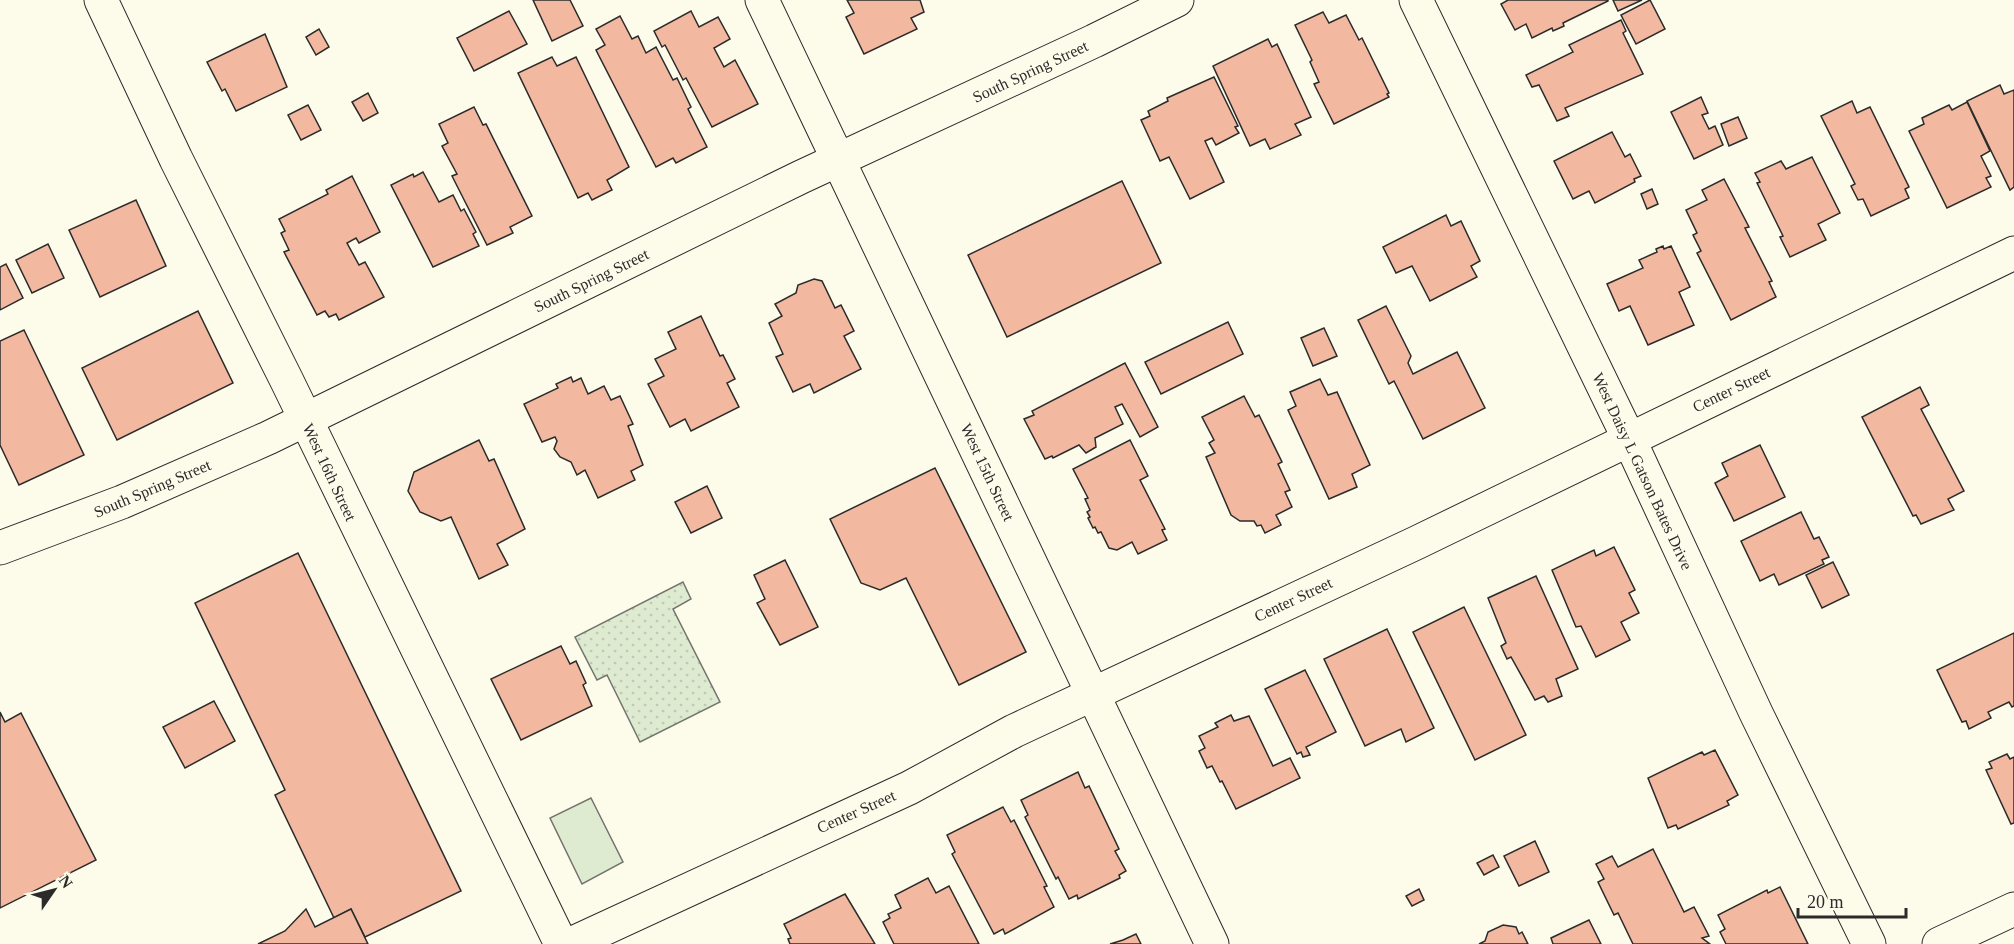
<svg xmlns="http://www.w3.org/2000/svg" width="2014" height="944" font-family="Georgia,serif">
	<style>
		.grass { fill: #deebd1; stroke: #74746e; stroke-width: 1.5 }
		.park { fill: url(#park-dots); stroke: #74746e; stroke-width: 1.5 }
		.building { fill: #f2b8a0; stroke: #2b2b2b; stroke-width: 1.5 }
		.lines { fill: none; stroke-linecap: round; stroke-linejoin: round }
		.street-casing { stroke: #2b2b2b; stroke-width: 35 }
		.secondary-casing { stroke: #2b2b2b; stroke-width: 35 }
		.street { stroke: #fdfbea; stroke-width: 33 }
		.secondary { stroke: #fdfbea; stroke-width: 33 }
		.labels { text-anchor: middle; stroke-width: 4.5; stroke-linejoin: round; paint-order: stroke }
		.street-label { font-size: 16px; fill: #2b2b2b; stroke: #fdfbea }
	</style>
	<defs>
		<pattern id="park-dots" width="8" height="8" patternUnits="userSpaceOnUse" patternTransform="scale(1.5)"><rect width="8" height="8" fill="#deebd1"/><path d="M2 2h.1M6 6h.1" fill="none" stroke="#bfcab4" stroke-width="1.8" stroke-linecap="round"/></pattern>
	</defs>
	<rect width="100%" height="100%" fill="#fdfbea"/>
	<path class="grass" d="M591,798L623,862L582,884L550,818Z"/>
	<path class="park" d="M683,582L691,599L673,609L720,702L640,742L607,675L597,680L575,637Z"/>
	<g class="building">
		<path d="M533,0H570L583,26L552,41Z"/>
		<path d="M847,0H920L924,12L911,18L917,29L864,54L846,17L854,13Z"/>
		<path d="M1508,0H1608V1L1563,23L1564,26L1553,31L1552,28L1532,38L1526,24L1515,30L1501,4Z"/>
		<path d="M1613,0H1642L1618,11Z"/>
		<path d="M1650,0L1665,29L1636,44L1621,15Z"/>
		<path d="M509,11L527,44L474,71L457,38Z"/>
		<path d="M691,11L699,27L718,17L730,39L714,48L724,67L735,60L758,104L712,127L686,78L683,80L665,45L662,47L654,31Z"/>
		<path d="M1323,12L1329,23L1346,15L1359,40L1362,38L1389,93L1387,94L1389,97L1334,124L1314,84L1319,82L1310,62L1312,60L1295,25Z"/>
		<path d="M620,16L632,39L638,36L646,53L656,47L673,80L677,78L691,107L688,109L707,147L676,163L673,158L656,167L596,50L605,45L596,29Z"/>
		<path d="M1621,20L1626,31L1623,33L1643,74L1565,108L1569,116L1557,121L1539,85L1532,87L1526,75L1573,52L1569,45Z"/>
		<path d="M319,29L329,47L316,55L306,37Z"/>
		<path d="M265,34L287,87L236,111L225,89L222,91L207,62Z"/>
		<path d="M1268,39L1272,47L1277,44L1311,117L1295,124L1301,135L1270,149L1265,139L1250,146L1213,66Z"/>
		<path d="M552,57L557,66L576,57L629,167L607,180L612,190L592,200L588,193L578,198L518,73Z"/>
		<path d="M1214,77L1238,126L1235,127L1239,133L1216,145L1212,138L1205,141L1224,182L1190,199L1169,157L1160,161L1141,120L1150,116L1148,111L1168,101L1167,98Z"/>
		<path d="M2000,85L2004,94L2014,90V187L2010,190L1967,101Z"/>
		<path d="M368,93L378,113L363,121L352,102Z"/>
		<path d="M1701,97L1708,113L1702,115L1709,129L1715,126L1723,145L1694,159L1671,112Z"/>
		<path d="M1852,101L1857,113L1870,107L1909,187L1905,189L1909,198L1871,216L1863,199L1858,200L1851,186L1855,184L1821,116Z"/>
		<path d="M1967,102L1990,151L1981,156L1991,176L1986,178L1991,187L1947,208L1909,131L1924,124L1922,118L1949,105L1952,110Z"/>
		<path d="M308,105L321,130L301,140L288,115Z"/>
		<path d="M474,107L483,125L486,124L532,216L510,227L513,233L487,245L452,176L457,174L442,146L448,143L439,124Z"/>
		<path d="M1738,117L1747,138L1729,146L1721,124Z"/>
		<path d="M1612,132L1625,157L1630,154L1641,176L1634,179L1635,182L1595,203L1589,191L1573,199L1554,161Z"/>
		<path d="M1812,157L1840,213L1818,224L1826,240L1790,257L1780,237L1783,236L1757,183L1760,182L1755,173L1781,161L1786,169Z"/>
		<path d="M423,172L439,202L453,195L461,211L464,209L476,232L473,234L479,246L433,267L391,185L413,174L414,177Z"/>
		<path d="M352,176L380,232L359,243L356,238L347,243L359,265L365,262L384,297L339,320L336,314L329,317L325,311L317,315L284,252L289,250L281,233L285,231L279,219L328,194L326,190Z"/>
		<path d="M1724,179L1749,227L1745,228L1772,281L1769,282L1776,297L1731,320L1697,253L1701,251L1693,235L1697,233L1686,210L1707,200L1702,190Z"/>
		<path d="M1122,181L1161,263L1007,337L968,255Z"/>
		<path d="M1652,189L1658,204L1647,209L1641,194Z"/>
		<path d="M136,200L166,266L100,297L69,230Z"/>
		<path d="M1446,215L1451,226L1461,221L1480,261L1471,266L1477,277L1430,301L1412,266L1396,273L1383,247Z"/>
		<path d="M48,244L64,278L32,293L16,260Z"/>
		<path d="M1663,246L1664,249L1671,246L1690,287L1679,292L1694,325L1648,345L1630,306L1619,311L1607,284L1643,268L1639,260L1657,252L1656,249Z"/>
		<path d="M6,264L23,298L0,310V267Z"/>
		<path d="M814,279L822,281L835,308L841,305L854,331L844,336L861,369L814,393L810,384L793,392L776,357L783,354L769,323L782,316L775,304L796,293L798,285Z"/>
		<path d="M1386,306L1411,356L1408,363L1413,374L1457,352L1485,408L1423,439L1394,381L1389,384L1358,320Z"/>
		<path d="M198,311L233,383L117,440L82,368Z"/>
		<path d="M701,316L720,356L723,355L735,379L727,383L739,407L691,431L685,419L670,427L648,384L664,376L655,359L676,349L668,332Z"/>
		<path d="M1228,322L1243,354L1161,394L1145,362Z"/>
		<path d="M1324,328L1337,356L1313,366L1301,338Z"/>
		<path d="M24,330L84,455L19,485L0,445V341Z"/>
		<path d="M1125,363L1158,427L1140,437L1122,404L1115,407L1123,424L1095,438L1096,447L1086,453L1079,445L1053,458L1052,456L1045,459L1024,419L1034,415L1032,411Z"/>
		<path d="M571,377L573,382L581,378L588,394L604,386L611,400L620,396L633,424L628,426L643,465L631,471L635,480L598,498L585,470L577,475L571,462L560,457L554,449L557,441L555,437L542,442L524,404L558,388L556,384Z"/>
		<path d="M1320,379L1328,395L1337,392L1370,465L1352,474L1357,487L1329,499L1288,410L1296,406L1290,392Z"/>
		<path d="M1920,387L1929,405L1921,409L1964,491L1948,499L1954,510L1921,524L1916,515L1913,516L1862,417Z"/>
		<path d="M1244,396L1255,417L1259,415L1282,462L1278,464L1290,490L1285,492L1292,507L1276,515L1281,525L1265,533L1261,525L1257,526L1254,521H1240L1231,515L1206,457L1215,453L1209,443L1214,440L1202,417Z"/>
		<path d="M479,440L489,461L494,459L525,529L497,544L508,565L479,579L451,517L441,521L420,512L408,491L414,472Z"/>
		<path d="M1130,440L1148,476L1140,480L1165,529L1162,530L1167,540L1138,554L1132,542L1117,550L1109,548L1101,532L1098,533L1095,527L1093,528L1088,518L1090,517L1087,512L1090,510L1085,499L1088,498L1073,469Z"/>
		<path d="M1760,445L1785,497L1734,521L1715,483L1728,476L1722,463Z"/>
		<path d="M935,468L1026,652L959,685L906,578L880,590L861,583L830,519Z"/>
		<path d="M707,486L722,518L691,533L675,502Z"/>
		<path d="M1801,512L1814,539L1819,537L1829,557L1822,560L1824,564L1779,585L1774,574L1760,581L1741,541Z"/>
		<path d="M1614,547L1635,590L1629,593L1639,613L1621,622L1630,640L1596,657L1581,626L1576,627L1552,570L1594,550L1596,556Z"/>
		<path d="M298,553L461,891L365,937L351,909L334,918L275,795L285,790L195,603Z"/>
		<path d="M785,560L818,627L780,645L757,603L765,599L754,575Z"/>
		<path d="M1833,562L1849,595L1822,608L1806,575Z"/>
		<path d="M1536,576L1578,669L1556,679L1562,696L1548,702L1544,696L1535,700L1511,657L1507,659L1501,646L1506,643L1488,598Z"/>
		<path d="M1464,607L1526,735L1475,760L1413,632Z"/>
		<path d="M1387,629L1434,728L1406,742L1401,729L1365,746L1324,659Z"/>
		<path d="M2014,633V706L2012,707L2009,702L1988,712L1991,718L1969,729L1966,721L1962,722L1937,670Z"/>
		<path d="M561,646L570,664L576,661L586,683L583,685L592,706L521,740L491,679Z"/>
		<path d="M1305,670L1336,732L1306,747L1310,755L1303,757L1301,752L1297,754L1265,689Z"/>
		<path d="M214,701L235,741L185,768L163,727Z"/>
		<path d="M0,712L5,722L21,713L96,860L0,908Z"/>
		<path d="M1231,715L1234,721L1249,716L1273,766L1290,758L1300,778L1236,809L1222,781L1220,782L1212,766L1207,768L1199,751L1205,748L1199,736L1218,727L1215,723Z"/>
		<path d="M1715,750L1738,795L1727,801L1729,805L1678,829L1676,825L1668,828L1648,778L1702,752L1704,755Z"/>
		<path d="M2007,754L2010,759L2014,757V823L2011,824L1986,770L1992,768L1989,762Z"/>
		<path d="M1078,772L1085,788L1089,786L1119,849L1115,851L1126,871L1119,875L1120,878L1078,899L1077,895L1069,899L1058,877L1056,879L1025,817L1028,815L1021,800Z"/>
		<path d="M1003,807L1011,822L1014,820L1047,886L1044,887L1054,907L1005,934L1003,929L994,934L952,854L955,852L947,835Z"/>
		<path d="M1535,841L1549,872L1519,886L1504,856Z"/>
		<path d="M1653,849L1684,912L1694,907L1709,936L1702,938L1710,944H1633L1618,913L1614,915L1598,882L1604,879L1596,864L1612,856L1618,867Z"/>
		<path d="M1493,855L1499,867L1484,875L1477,863Z"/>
		<path d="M928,878L936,893L949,886L979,944H894L883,922L890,918L888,914L901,908L895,895Z"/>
		<path d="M1780,887L1808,944H1726L1720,932L1725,929L1718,915L1767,890L1768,893Z"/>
		<path d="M1419,889L1424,900L1412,906L1406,896Z"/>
		<path d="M845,894L875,944H790L788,939L791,938L784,924Z"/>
		<path d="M306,909L315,927L351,909L368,944H258L285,931Z"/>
		<path d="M1589,920L1601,944H1553L1551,938Z"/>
		<path d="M1503,925L1516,927L1519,934L1522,932L1528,944H1479L1485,941L1488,932Z"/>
		<path d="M1136,934L1141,944H1110L1123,940Z"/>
	</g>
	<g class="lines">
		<defs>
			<g id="street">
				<path d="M101,0L176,159L287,381L561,944"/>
				<path d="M0,548L122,502L268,438L801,177L1094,41L1177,0"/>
				<path d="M571,944L909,788L1014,731L1416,543L2014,253"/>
				<path d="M1939,944L2014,909"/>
			</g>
			<g id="secondary">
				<path d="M762,0L1212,944"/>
				<path d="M1416,0L1629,439L1756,713L1869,944"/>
			</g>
		</defs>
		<use href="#street" class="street-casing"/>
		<use href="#secondary" class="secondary-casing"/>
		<use href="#street" class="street"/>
		<use href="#secondary" class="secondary"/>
	</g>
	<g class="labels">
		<g class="street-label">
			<text transform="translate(1030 71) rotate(-25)" y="6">South Spring Street</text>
			<text transform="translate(591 280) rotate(-26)" y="6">South Spring Street</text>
			<text transform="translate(1731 389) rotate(-26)" y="6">Center Street</text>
			<text transform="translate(1643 471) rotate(65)" y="6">West Daisy L Gatson Bates Drive</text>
			<text transform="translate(330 472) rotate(65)" y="6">West 16th Street</text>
			<text transform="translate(988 472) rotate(65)" y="6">West 15th Street</text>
			<text transform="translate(152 488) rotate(-23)" y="6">South Spring Street</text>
			<text transform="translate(1293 599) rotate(-25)" y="6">Center Street</text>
			<text transform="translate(856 811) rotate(-24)" y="6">Center Street</text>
		</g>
	</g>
	<g transform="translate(54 890) rotate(55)" stroke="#fdfbea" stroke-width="4.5" paint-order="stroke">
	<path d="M0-4.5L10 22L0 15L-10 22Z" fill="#2b2b2b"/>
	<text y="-9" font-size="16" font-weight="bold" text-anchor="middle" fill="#2b2b2b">N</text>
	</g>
	<path d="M1798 908v9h108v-9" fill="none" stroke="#2b2b2b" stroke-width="3"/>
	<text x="1807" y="908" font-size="18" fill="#2b2b2b" stroke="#fdfbea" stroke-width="4.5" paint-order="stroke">20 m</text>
</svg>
